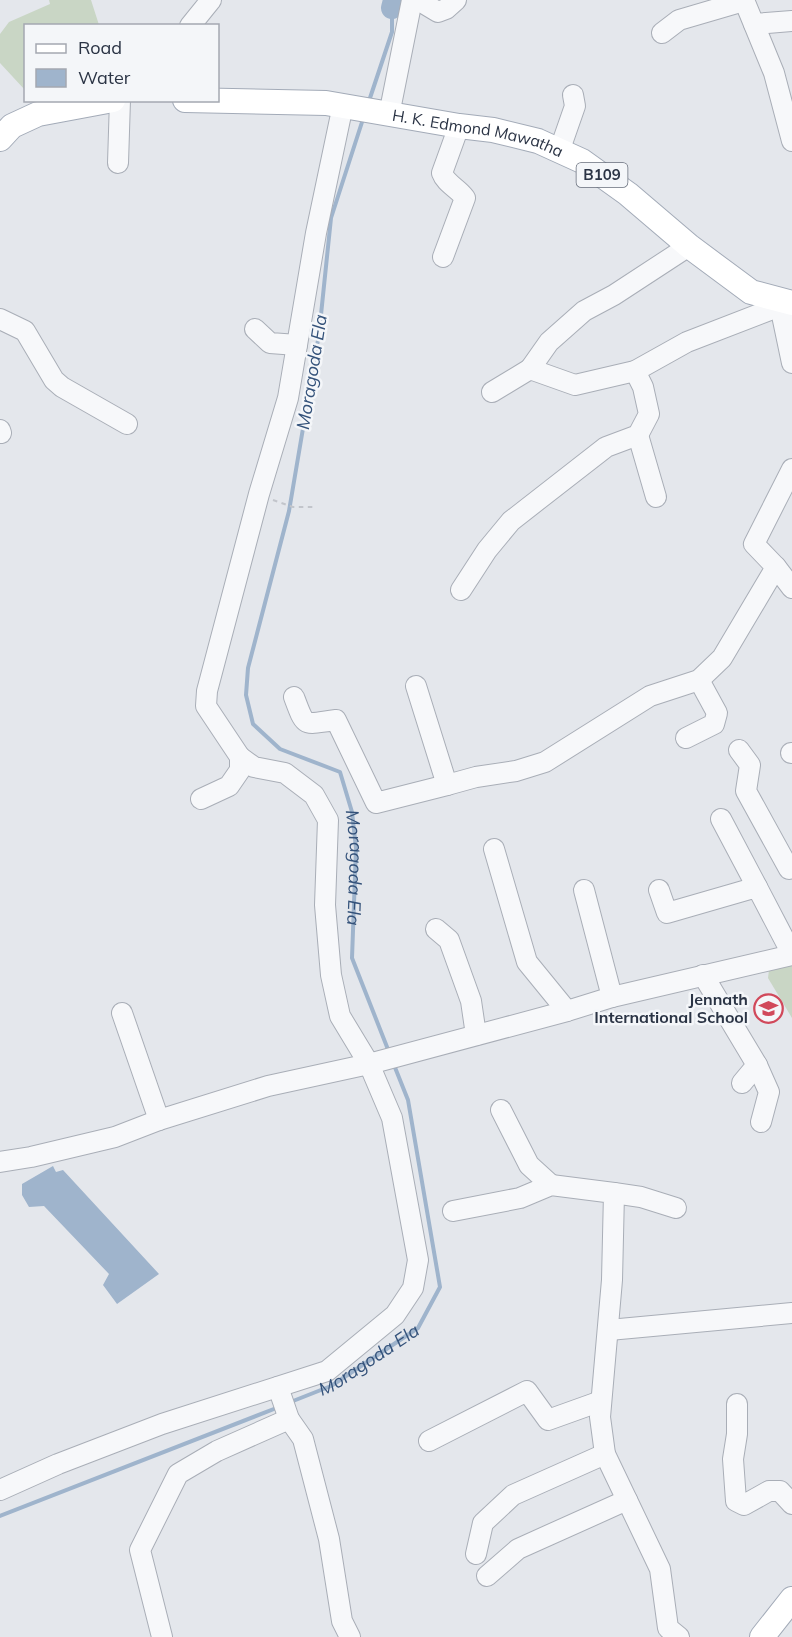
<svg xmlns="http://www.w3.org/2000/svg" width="792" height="1637" font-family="Mulish,sans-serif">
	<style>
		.green { fill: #c9d6c5 }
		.water { fill: #9fb4cc }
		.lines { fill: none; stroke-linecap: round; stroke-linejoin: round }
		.stream { stroke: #9fb4cc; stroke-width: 4 }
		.river { stroke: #9fb4cc; stroke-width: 22 }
		.minor-casing { stroke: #a9aeb7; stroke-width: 22 }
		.major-casing { stroke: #a3abb8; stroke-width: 26 }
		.path { stroke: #c2c5cb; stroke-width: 2; stroke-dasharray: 4.5 4.5; stroke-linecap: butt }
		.minor { stroke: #f7f8fa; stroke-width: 20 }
		.major { stroke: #fff; stroke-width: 24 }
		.labels { text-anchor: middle; stroke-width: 5; stroke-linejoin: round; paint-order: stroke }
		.shield { fill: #f4f6f9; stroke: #676e7b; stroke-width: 1.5 }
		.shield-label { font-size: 15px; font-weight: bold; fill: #2b3445 }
		.street-label { font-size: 16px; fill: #2b3445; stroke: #f4f6f9 }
		.poi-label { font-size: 16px; font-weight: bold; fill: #2b3445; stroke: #f4f6f9; text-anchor: end }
		.water-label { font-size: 18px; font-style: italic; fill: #34527a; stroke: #f4f6f9 }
	</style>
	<rect width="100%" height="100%" fill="#e4e7ec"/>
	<g class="green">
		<path d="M49,0H91L99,25L26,26L25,90L0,63V34L9,22L50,4Z"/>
		<path d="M792,957V1018L768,978L770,962Z"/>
	</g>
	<path class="water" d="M53,1166L56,1172L63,1170L159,1274L117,1304L103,1285L109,1274L44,1206L29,1207L22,1195V1184Z"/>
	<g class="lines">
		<g class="stream">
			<path d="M369,101L392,32V8"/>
			<path id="s1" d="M363,119L331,218L319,334L289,511L248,668L246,695L253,724L280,749L340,772L352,812L356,848L352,958L389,1052"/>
			<path id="s2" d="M288,1403L331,1386L418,1328L440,1287L408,1100L394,1065"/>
			<path d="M0,1516L279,1407"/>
		</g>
		<path class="river" d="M392,8L394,0"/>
		<defs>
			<g id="minor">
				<path d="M418,0L438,12L446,9L456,0"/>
				<path d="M744,0L774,73L792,141"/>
				<path d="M754,24L792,21"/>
				<path d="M190,26L211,0"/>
				<path d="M662,33L679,20L744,1"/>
				<path d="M389,115L412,0"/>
				<path d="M560,149L575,106L573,95"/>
				<path d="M118,163L120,100"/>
				<path d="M443,257L465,198C458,188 446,184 442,173L459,126"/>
				<path d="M779,301L792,363"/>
				<path d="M0,319L25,331L54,380L62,387L127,424"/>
				<path d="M255,329L270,343L297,345"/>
				<path d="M530,369L549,342L584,311L614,295L689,246"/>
				<path d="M492,392L530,369L575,385L635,371L687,342L770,310L779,301"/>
				<path d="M0,430L1,433"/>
				<path d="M638,435L656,497"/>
				<path d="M776,567L792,588"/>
				<path d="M461,590L487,550L511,521L606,447L638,435L649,414L643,387L635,371"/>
				<path d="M416,686L447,785L476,777L516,771L545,762L650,696L699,680L722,658L776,567L754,544L792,469"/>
				<path d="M294,697C306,729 303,724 336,720L376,803L447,785"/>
				<path d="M686,738L714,724L717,713L699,680"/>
				<path d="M739,750L750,765L746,791L789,869L792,867"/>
				<path d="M791,753H792"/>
				<path d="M201,799L229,786L240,770V757L206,706L207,691L259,494L288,398L316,233L343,105"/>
				<path d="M721,819L757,887"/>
				<path d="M494,849L527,962L567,1011"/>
				<path d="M584,890L612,997"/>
				<path d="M659,890L667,913L757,887L792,954"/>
				<path d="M436,929L449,940L471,1001L476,1035"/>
				<path d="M703,975L757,1065L742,1083"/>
				<path d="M122,1013L159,1120"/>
				<path d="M757,1065L769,1092L761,1122"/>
				<path d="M501,1110L529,1165L551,1185"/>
				<path d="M0,1162L31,1157L115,1137L159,1120L268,1086L369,1064L567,1011L612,997L792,955"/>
				<path d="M614,1193L641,1197L676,1208"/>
				<path d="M453,1211L520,1198L551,1185L614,1193L612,1280L600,1417L605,1454L660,1569L668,1628L679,1637"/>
				<path d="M609,1330L792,1313"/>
				<path d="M278,1387L289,1419L303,1439L329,1539L342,1621L350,1637"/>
				<path d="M737,1404V1434L733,1459L736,1501L744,1505L769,1491H780L792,1504"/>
				<path d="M429,1441L527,1391L548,1420L601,1401"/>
				<path d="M0,1490L58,1464L162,1424L327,1371L395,1315L413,1288L418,1260L392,1118L369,1064L340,1016L331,975L325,905L328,820L314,795L285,773L254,767L240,757"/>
				<path d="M476,1554L483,1523L513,1495L605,1454"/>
				<path d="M487,1576L518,1549L627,1500"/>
				<path d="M162,1637L140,1550L178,1474L217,1451L289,1419"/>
			</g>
			<g id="major">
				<path id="s3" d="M185,100L326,103L459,126L493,130L538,141L582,161L628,194L689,246L751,292L792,303"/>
				<path d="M0,139L12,126L38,114L113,100"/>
				<path d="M762,1637L792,1599"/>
			</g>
		</defs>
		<use href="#minor" class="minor-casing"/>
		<use href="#major" class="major-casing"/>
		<path class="path" d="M273,500L293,507H313"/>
		<use href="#minor" class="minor"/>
		<use href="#major" class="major"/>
	</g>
	<defs>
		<symbol id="school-ring" viewBox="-11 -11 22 22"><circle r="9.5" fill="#f4f6f9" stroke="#d1495b" stroke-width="1.5"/><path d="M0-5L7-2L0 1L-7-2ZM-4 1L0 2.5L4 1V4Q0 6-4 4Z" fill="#d1495b"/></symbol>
	</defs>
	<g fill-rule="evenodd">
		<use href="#school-ring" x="752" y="992" width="33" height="33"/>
	</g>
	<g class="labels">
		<rect class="shield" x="576.5" y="163" width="51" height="24" rx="4.5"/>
		<g class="shield-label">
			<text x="602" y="180">B109</text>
		</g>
		<g class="street-label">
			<text dy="6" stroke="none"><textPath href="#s3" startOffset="296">H. K. Edmond Mawatha</textPath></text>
		</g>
		<g class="poi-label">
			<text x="748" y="1005">Jennath<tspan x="748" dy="18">International School</tspan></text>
		</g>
		<g class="water-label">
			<text transform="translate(312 372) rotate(-81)" y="6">Moragoda Ela</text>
			<text dy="6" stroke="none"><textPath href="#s1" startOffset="818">Moragoda Ela</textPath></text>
			<text dy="6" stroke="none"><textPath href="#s2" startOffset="92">Moragoda Ela</textPath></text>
		</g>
	</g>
	<rect x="24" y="24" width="195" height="78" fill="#f4f6f9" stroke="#a4a8b1" stroke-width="1.5"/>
	<rect x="36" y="44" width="30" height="9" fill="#ffffff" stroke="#a4a8b1" stroke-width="1.5"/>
	<text x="78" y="54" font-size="18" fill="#2b3445">Road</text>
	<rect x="36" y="69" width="30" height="18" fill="#9fb4cc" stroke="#a4a8b1" stroke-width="1.5"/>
	<text x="78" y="84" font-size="18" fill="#2b3445">Water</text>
</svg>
